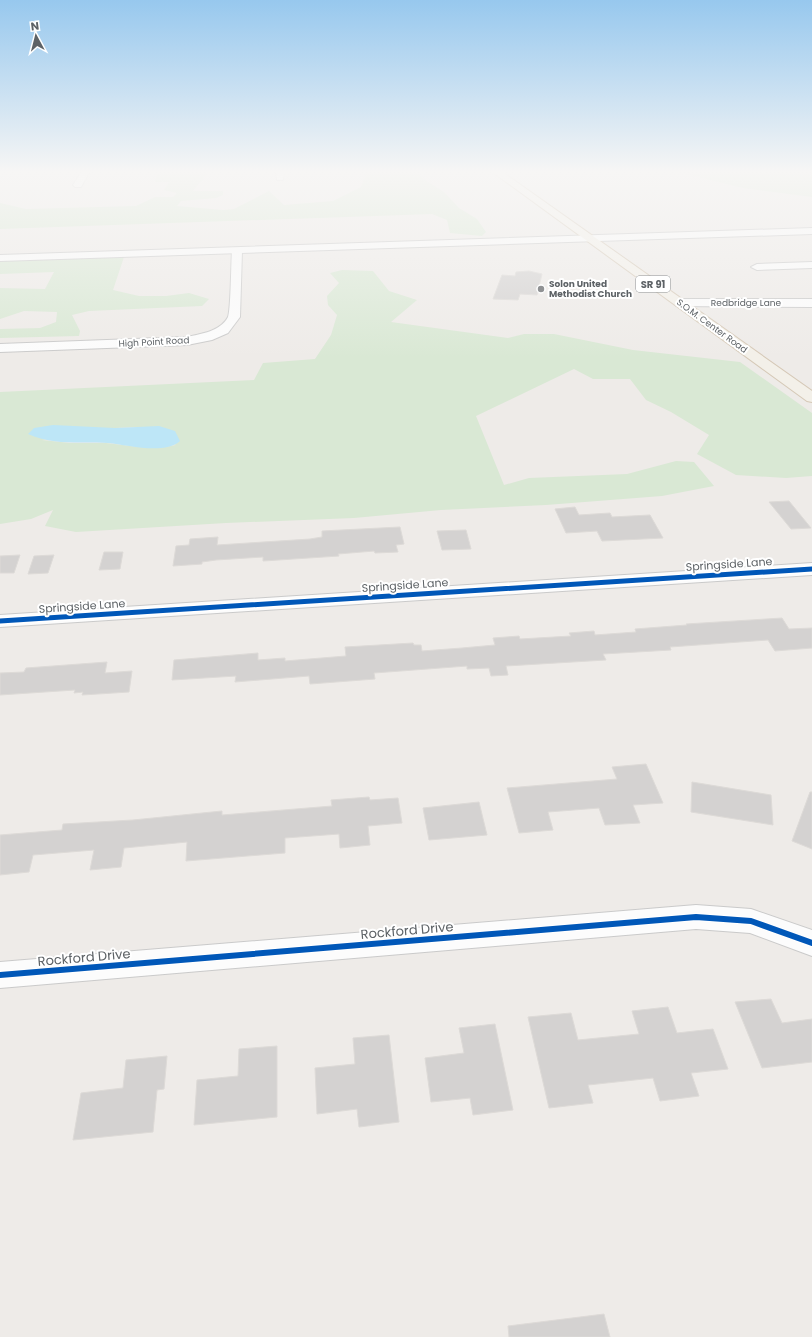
<svg xmlns="http://www.w3.org/2000/svg" width="812" height="1337" font-family="Poppins,sans-serif">
	<style>
		.green { fill: #d9e8d4; fill-rule: evenodd }
		.water { fill: #bde6f7 }
		.building { fill: #d4d2d1; stroke: #dddad7 }
		.lines { fill: none; stroke-linecap: round; stroke-linejoin: round }
		.street-casing { stroke: #cacaca; stroke-width: 2 }
		.secondary-casing { stroke: #c9c9c9; stroke-width: 2 }
		.primary-casing { stroke: #d5c8b6; stroke-width: 2 }
		.street { fill: #fcfcfc; fill-rule: evenodd }
		.secondary { fill: #fcfcfc; fill-rule: evenodd }
		.primary { fill: #f3f0e9; fill-rule: evenodd }
		.cycleway-far1-casing { stroke: #fff; stroke-width: 8 }
		.cycleway-casing { stroke: #fff; stroke-width: 8 }
		.cycleway-far1 { stroke: #0057b8; stroke-width: 5 }
		.cycleway { stroke: #0057b8; stroke-width: 6 }
		.poi-dot { fill: #909294; stroke: #fff; stroke-width: 1.5 }
		.labels { text-anchor: middle; stroke-width: 4; stroke-linejoin: round; paint-order: stroke }
		.far-poi-label { font-size: 9px; font-weight: bold; fill: #5d6266; stroke: #fff; text-anchor: start }
		.far-street-label { font-size: 9px; fill: #5d6266; stroke: #fff }
		.shield { fill: #fff; stroke: #8e9194; stroke-width: 1 }
		.shield-label { font-size: 10px; font-weight: bold; fill: #5d6266 }
		.street-label { font-size: 11px; fill: #5d6266; stroke: #fff }
		.near-street-label { font-size: 13px; fill: #5d6266; stroke: #fff }
	</style>
	<rect width="100%" height="100%" fill="#eeebe8"/>
	<g class="green">
		<path d="M158,171H209L193,191H223V195L216,198L181,201L177,206L223,210L234,209L269,191L284,205L333,201L361,187L367,171H421L419,175L425,180L444,192L459,208L477,219L486,232L482,236L450,233L447,220L432,214L0,229V203L26,209L136,206L155,197H173L177,193L164,190L169,182H155Z"/>
		<path d="M674,171H812V197L743,188Z"/>
		<path d="M125,254L113,290L139,296H166L189,293L209,299L202,306L89,311L72,315L80,331L79,336L0,338V329L40,328L56,322L57,312L24,311L0,319V288L45,289L54,272L0,274V259Z"/>
		<path d="M342,270L373,271L389,291L417,300L391,322L508,338L524,334H554L633,350L740,362L812,413V476L786,478L736,475L697,454L709,435L671,412L646,400L630,379H593L574,369L476,416L504,485L529,478L627,474L676,461L694,462L714,486L662,496L546,505L441,510L354,518L226,523L76,532L45,526L53,510L31,519L0,524V392L254,380L263,363L315,359L331,335L337,315L328,305L327,296L339,283L330,273ZM139,427L176,445L164,447H139L106,443H70L42,440L115,428Z"/>
	</g>
	<path class="water" d="M53,425L115,428L159,426L175,431L180,441C165,455 127,445 108,443C79,441 56,446 28,434L34,428Z"/>
	<g class="building">
		<path d="M529,271L542,274L537,295L520,294L518,300L493,299L502,275L515,276L516,272Z"/>
		<path d="M789,501L811,528L791,529L769,502Z"/>
		<path d="M575,507L579,515L610,513L612,517L650,515L663,538L602,541L597,531L566,533L555,509Z"/>
		<path d="M400,527L404,544L396,545L398,552L375,553L374,551L338,554L339,556L263,561V557L216,560L202,562V564L173,566L176,546L189,545L190,539L218,537L217,545L310,539L322,537V531Z"/>
		<path d="M466,530L471,549L442,550L437,531Z"/>
		<path d="M104,552H123L120,569L99,570Z"/>
		<path d="M20,555L14,573H0V556Z"/>
		<path d="M54,555L48,573L28,574L34,556Z"/>
		<path d="M782,618L789,629L812,628V648L775,651L768,640L670,647L671,650L603,654L606,660L506,666L508,675L491,676L489,668L467,669V666L374,673L375,679L310,684L309,676L235,682L236,676L172,680L174,660L258,653V660L285,658V661L346,656L345,647L413,643L414,645H421L422,651L462,648L495,645L493,638L519,636L520,639L571,636L569,633L594,631L595,635L636,632L635,629L687,625L686,624Z"/>
		<path d="M107,662L105,673L132,671L129,692L82,695L83,692L74,693L75,690L0,695V673L24,672L26,668Z"/>
		<path d="M646,764L663,803L633,805L640,823L605,825L599,808L548,812L553,830L519,833L507,788L617,779L612,767Z"/>
		<path d="M692,782L771,795L773,825L691,812Z"/>
		<path d="M810,792H812V849L792,841Z"/>
		<path d="M369,797L370,800L398,798L402,823L368,826L370,845L340,848L339,834L285,838V853L186,861L187,842L124,848L121,867L90,870L94,850L33,855L29,872L0,875V835L62,830L63,824L133,820L222,811V815L332,806L331,800Z"/>
		<path d="M479,802L487,835L429,840L423,808Z"/>
		<path d="M771,999L782,1023L812,1019V1062L762,1068L735,1002Z"/>
		<path d="M668,1007L677,1033L713,1029L728,1069L691,1073L699,1096L660,1101L653,1078L588,1085L593,1103L549,1108L528,1017L571,1013L578,1040L639,1034L632,1011Z"/>
		<path d="M495,1024L513,1110L473,1115L470,1098L431,1102L425,1058L464,1053L459,1028Z"/>
		<path d="M389,1035L399,1122L359,1127L357,1109L317,1114L315,1068L355,1064L353,1038Z"/>
		<path d="M277,1046V1117L194,1125L197,1080L238,1076L239,1049Z"/>
		<path d="M167,1056L164,1089L157,1090L153,1132L73,1140L81,1093L123,1088L126,1060Z"/>
		<path d="M604,1314L610,1337H509L508,1326Z"/>
	</g>
	<g class="lines">
		<defs>
			<g id="street">
				<path d="M82,171H90L81,187H75L73,185Z"/>
				<path d="M276,171H284L283,180H277Z"/>
				<path d="M237,248L242,251L240,317L228,333L212,340L187,345L0,352V344L187,337C201,334 221,331 228,317C231,309 231,263 232,251Z"/>
				<path d="M812,262V268L757,270L751,267L757,264Z"/>
				<path d="M680,299H812V307L676,306L674,303L676,300Z"/>
				<path d="M812,563V575L0,627V615Z"/>
				<path d="M696,905L751,909L812,930V956L750,933L696,929L0,988V962Z"/>
			</g>
			<path id="secondary" d="M812,228V234L0,261V255Z"/>
			<path id="primary" d="M491,171H501L812,391V402L807,401Z"/>
		</defs>
		<use href="#street" class="street-casing"/>
		<use href="#secondary" class="secondary-casing"/>
		<use href="#primary" class="primary-casing"/>
		<use href="#street" class="street"/>
		<use href="#secondary" class="secondary"/>
		<use href="#primary" class="primary"/>
		<defs>
			<path id="cycleway-far1" d="M0,621L812,569"/>
			<path id="cycleway" d="M0,975L696,917L751,921L812,943"/>
		</defs>
		<use href="#cycleway-far1" class="cycleway-far1-casing"/>
		<use href="#cycleway" class="cycleway-casing"/>
		<use href="#cycleway-far1" class="cycleway-far1"/>
		<use href="#cycleway" class="cycleway"/>
	</g>
	<linearGradient id="sky" x2="0" y2="1"><stop stop-color="#97c8ee"/><stop offset="0.48" stop-color="#f7f6f5"/><stop offset="1" stop-color="#f7f6f5" stop-opacity="0"/></linearGradient>
	<rect width="812" height="358" fill="url(#sky)"/>
	<circle class="poi-dot" cx="541" cy="289" r="4"/>
	<g class="labels">
		<g class="far-poi-label">
			<text x="549" y="287">Solon United<tspan x="549" dy="10">Methodist Church</tspan></text>
		</g>
		<g class="far-street-label">
			<text x="746" y="306">Redbridge Lane</text>
			<text transform="translate(712 326) rotate(36)" y="3">S.O.M. Center Road</text>
			<text transform="translate(154 342) rotate(-3)" y="3">High Point Road</text>
		</g>
		<rect class="shield" x="636" y="276" width="34" height="16" rx="3"/>
		<g class="shield-label">
			<text x="653" y="288">SR 91</text>
		</g>
		<g class="street-label">
			<text transform="translate(729 564) rotate(-4)" y="4">Springside Lane</text>
			<text transform="translate(405 585) rotate(-4)" y="4">Springside Lane</text>
			<text transform="translate(82 606) rotate(-4)" y="4">Springside Lane</text>
		</g>
		<g class="near-street-label">
			<text transform="translate(407 930) rotate(-5)" y="5">Rockford Drive</text>
			<text transform="translate(84 957) rotate(-5)" y="5">Rockford Drive</text>
		</g>
	</g>
	<g transform="translate(36 36) rotate(353)" stroke="#ffffff" stroke-width="3" paint-order="stroke">
	<path d="M0-3L7 15L0 10L-7 15Z" fill="#5d6266"/>
	<text y="-6" font-size="11" font-weight="bold" text-anchor="middle" fill="#5d6266">N</text>
	</g>
</svg>
